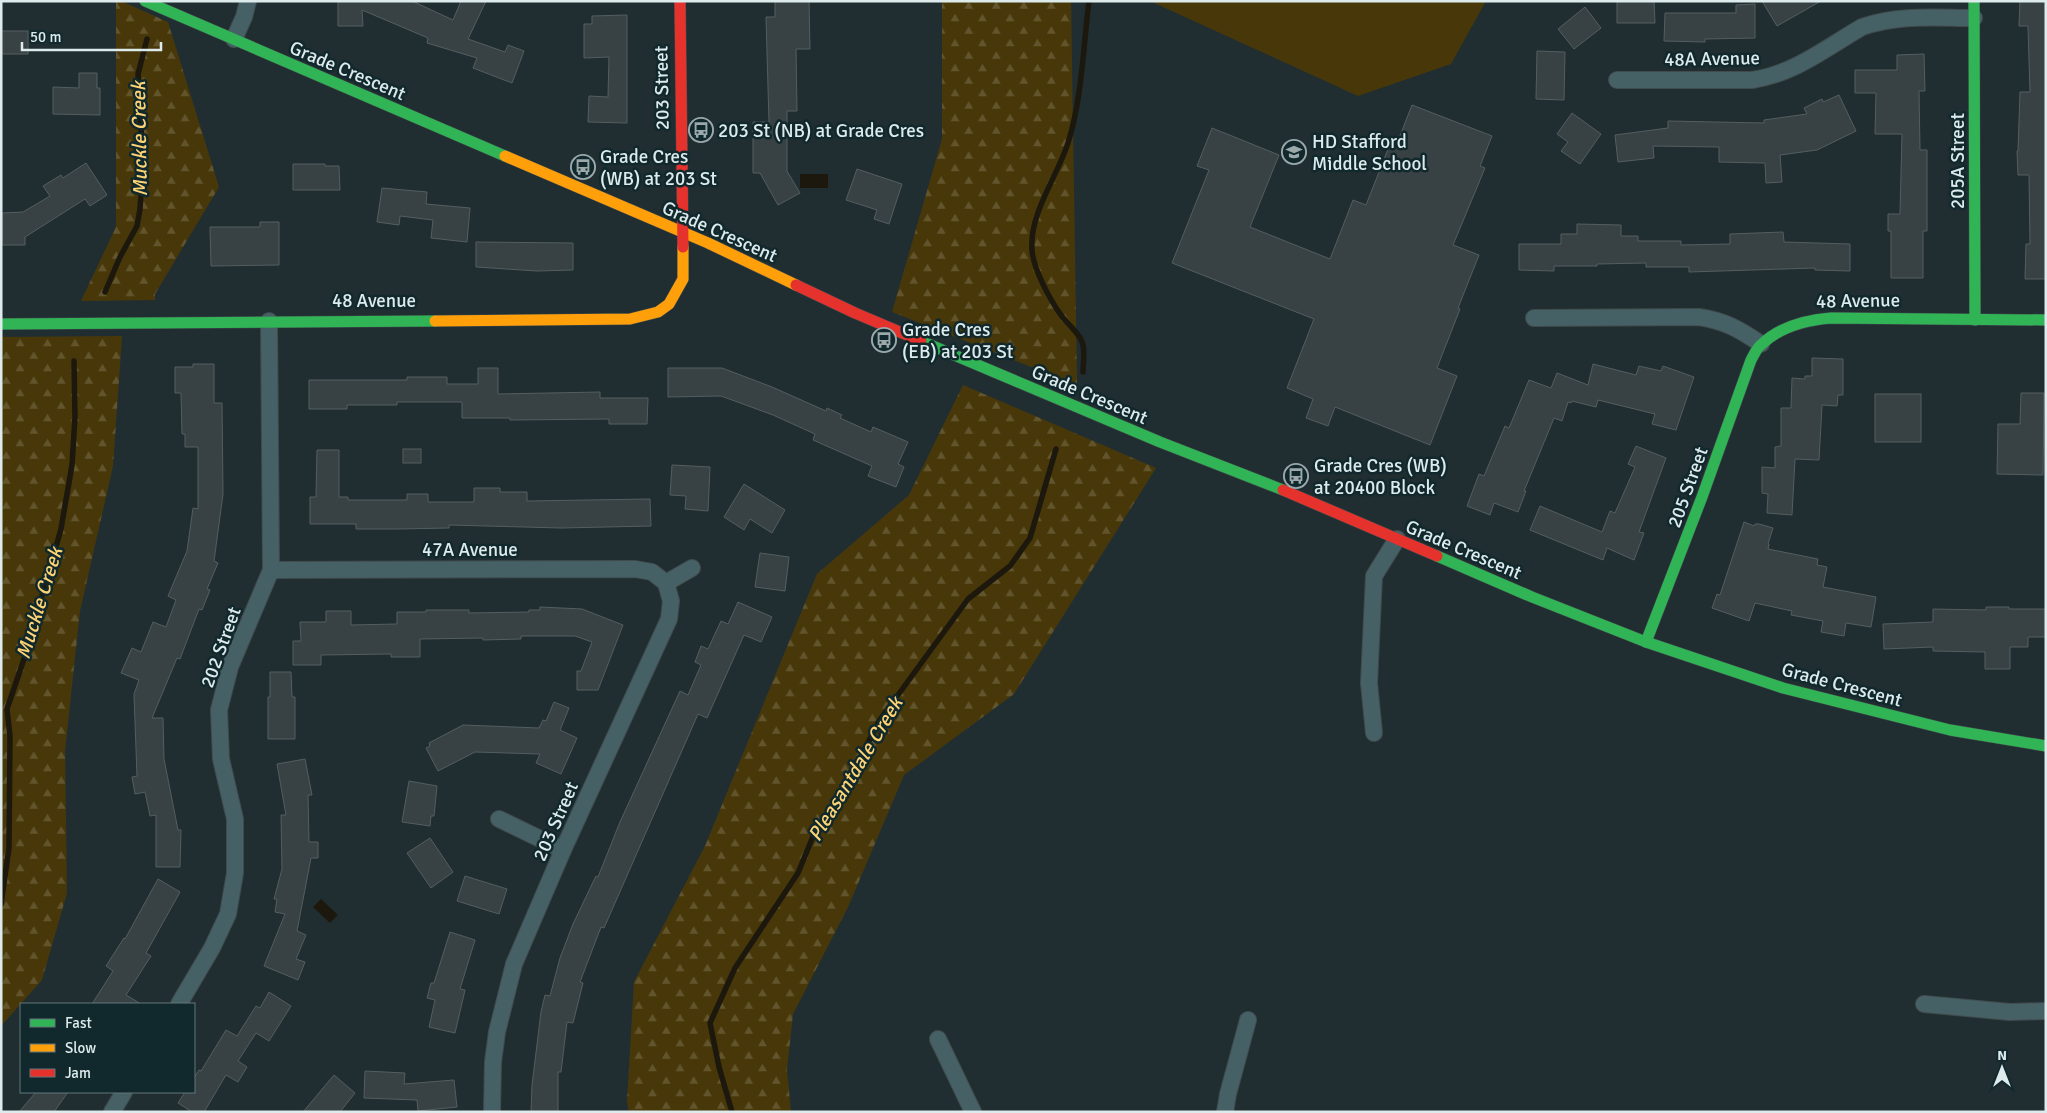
<svg xmlns="http://www.w3.org/2000/svg" width="2047" height="1113" font-family="Signika,sans-serif">
	<style>
		.forest { fill: url(#forest-firs) }
		.garden { fill: #483809 }
		.water { fill: #1c180d }
		.lines { fill: none; stroke-linecap: round; stroke-linejoin: round }
		.stream { stroke: #1c180d; stroke-width: 5.5 }
		.building { fill: #384244; stroke: #545e60 }
		.street-casing { stroke: #414b4d; stroke-width: 18 }
		.fast-casing { stroke: #414b4d; stroke-width: 12 }
		.slow-casing { stroke: #414b4d; stroke-width: 12 }
		.jam-casing { stroke: #414b4d; stroke-width: 12 }
		.street { stroke: #456166; stroke-width: 16 }
		.fast { stroke: #30b455; stroke-width: 11 }
		.slow { stroke: #ff9f0a; stroke-width: 11 }
		.jam { stroke: #e5322d; stroke-width: 11 }
		.labels { text-anchor: middle; stroke-width: 5; stroke-linejoin: round; paint-order: stroke }
		.street-label { font-size: 19px; fill: #ddebed; stroke: #11292d }
		.poi-label { font-size: 19px; fill: #ddebed; stroke: #11292d; text-anchor: start }
		.water-label { font-size: 20px; font-style: italic; fill: #fdd373; stroke: #11292d }
	</style>
	<defs>
		<pattern id="forest-firs" width="22" height="20" patternUnits="userSpaceOnUse" patternTransform="scale(1.25)"><rect width="22" height="20" fill="#483809"/><path d="M5 1l3.5 6h-7zM16 11l3.5 6h-7z" fill="#62552d"/></pattern>
	</defs>
	<rect width="100%" height="100%" fill="#212e31"/>
	<g class="forest">
		<path d="M116,1H121L168,22L219,187L155,294V300L81,301L116,227Z"/>
		<path d="M942,1H1071L1077,385L892,312L942,139Z"/>
		<path d="M122,336L113,466L80,611L65,751L67,893L42,980L1,1026V337Z"/>
		<path d="M963,385L1156,468L1014,694L904,775L848,907L793,1014L787,1070L791,1112H629L627,1102L634,982L705,846L817,574L909,495Z"/>
	</g>
	<path class="garden" d="M1150,1H1486L1451,64L1358,96Z"/>
	<g class="water">
		<rect x="800" y="174" width="28" height="14"/>
		<path d="M321,899L338,915L330,923L313,907Z"/>
	</g>
	<g class="lines">
		<g class="stream">
			<path d="M105,292L120,257L137,226L140,209L143,162L138,74L147,39"/>
			<path d="M1083,372C1083,364 1085,353 1083,345C1081,334 1067,324 1061,315C1050,300 1033,268 1032,250C1029,214 1057,177 1068,143C1082,98 1083,49 1089,1"/>
			<path d="M1,904L9,848L10,736L7,709L24,659L61,529L72,465L75,417L74,361"/>
			<path d="M732,1112L719,1067L710,1023L735,968L798,873L814,834L845,788L879,721L968,599L1010,566L1030,538L1056,449"/>
		</g>
	</g>
	<g class="building">
		<path d="M338,1H412L453,20L461,1H486L468,39L505,52L508,45L524,51L512,83L473,68L477,58L427,43L428,38L362,10L363,26H338Z"/>
		<path d="M775,1H809L810,49H796L797,111H787V171L800,193L778,205L760,173H753V122H769L766,17H775Z"/>
		<path d="M1617,1H1654L1655,23H1617Z"/>
		<path d="M1762,1H1821L1777,26Z"/>
		<path d="M2020,1H2046V279H2025L2026,244H2030L2029,175H2018L2017,151H2018L2020,92H2030L2028,26H2019Z"/>
		<path d="M1755,4V38L1705,39V42L1664,41L1665,13H1736V5Z"/>
		<path d="M1585,7L1601,28L1574,49L1558,29Z"/>
		<path d="M627,15V123L588,122L589,96L608,97L609,57L584,58V24H592V16Z"/>
		<rect x="1" y="31" width="27" height="23"/>
		<path d="M1537,51L1565,52L1564,100L1536,99Z"/>
		<path d="M1924,54L1925,91H1919L1920,150H1927V231H1923V278H1891V231H1888V214H1900L1902,134H1875L1876,93H1855V70H1897V55Z"/>
		<path d="M79,73H97V88H100V115L53,114V87L79,88Z"/>
		<path d="M1839,95L1856,131L1817,150L1780,155L1782,182L1766,183L1765,163L1719,162V147L1653,146L1654,158L1618,162L1615,135L1668,128V121L1764,123V120L1807,114L1804,108L1822,99L1823,102Z"/>
		<path d="M1412,105L1492,136L1480,166L1485,168L1453,245L1479,255L1458,308L1460,309L1437,368L1457,376L1430,445L1335,407L1328,426L1306,418L1313,399L1287,388L1314,319L1172,263L1209,170L1197,166L1212,128L1279,155L1250,227L1330,259L1353,200L1366,205L1392,139L1398,141Z"/>
		<path d="M1572,113L1601,134L1580,164L1561,151L1568,142L1557,134Z"/>
		<path d="M86,163L107,195L90,206L85,199L25,237V245H2V213L23,212L50,196L43,186L61,175L63,178Z"/>
		<path d="M293,164H325V166H339L340,190H293Z"/>
		<path d="M857,169L902,184L889,224L874,219L877,210L846,200Z"/>
		<path d="M382,188L427,192L426,204L470,208L467,242L431,238L433,220L400,216L399,225L377,222Z"/>
		<path d="M260,222H279V265L211,266L210,227H260Z"/>
		<path d="M1577,224L1621,225V236H1638V241H1681V245L1730,244V234L1783,232L1784,242L1850,244V271L1815,270V268L1689,272V267H1646V263L1597,264V266H1554V271L1519,270V244H1561V234H1577Z"/>
		<path d="M476,242L573,243V270L537,271L476,267Z"/>
		<path d="M1812,358L1843,359V395H1838L1837,406L1822,405L1819,460L1795,459L1792,515L1767,513L1768,494L1762,493V467L1775,468V447L1781,446V408H1791L1792,378L1805,379V376H1812Z"/>
		<path d="M193,364H214V403H222L223,494L214,561L218,563L207,589L210,590L202,610L199,609L180,659L177,658L152,718H163L164,759L178,830H181L180,867H156V815L150,816L145,792L135,794L132,777L137,776L134,694L139,680L121,673L132,648L141,652L153,622L166,627L176,600L168,596L187,551L193,508L198,509V447H185V434H182L181,393H175V367H193Z"/>
		<path d="M1593,364L1636,375L1639,366L1661,371L1663,366L1694,377L1676,430L1652,424L1655,414L1598,400L1596,407L1572,401L1571,403L1568,402L1562,421L1554,418L1524,491H1526L1518,512L1494,503L1490,515L1467,506L1479,474L1484,476L1505,426L1509,428L1529,380L1551,388L1557,373L1588,385Z"/>
		<path d="M478,368H498V394L600,392V398H648L647,424H609V419L510,420V418H462V402H397V405H347V409H309V380H407V377H447V384H478Z"/>
		<path d="M668,368H722L772,387L826,411L827,408L842,415L840,418L871,432L873,427L908,442L898,464L904,467L896,487L868,476L872,466L813,440L815,434L773,415L721,396L668,397Z"/>
		<path d="M2021,393H2044L2043,475L1997,474L1998,424H2020Z"/>
		<rect x="1875" y="394" width="46" height="48"/>
		<path d="M1636,446L1666,458L1639,532L1644,533L1634,560L1607,548L1603,560L1530,530L1540,506L1602,532L1610,511L1615,513L1635,467L1628,464Z"/>
		<rect x="403" y="449" width="18" height="14"/>
		<path d="M317,450H339V497H348V500H407V494H428V502H474V488H500V492H527V501L650,499L651,526L561,528L449,525V528L398,529H356V524H310V497H316Z"/>
		<path d="M672,465L710,467L708,511L685,509L686,496L670,495Z"/>
		<path d="M744,484L785,510L772,533L750,519L744,530L724,517Z"/>
		<path d="M1744,522L1754,526L1755,524H1759L1773,528L1768,544H1769L1768,549L1818,559L1817,565L1827,567L1823,587L1876,597L1871,627L1846,623L1844,636L1821,632L1823,621L1791,615L1792,611L1755,603L1749,621L1712,608L1717,594L1720,595Z"/>
		<path d="M760,553L789,557L785,591L755,587Z"/>
		<path d="M738,602L772,617L761,642L744,635L707,718L698,714L604,928L601,927L580,982L583,983L573,1023L567,1022L561,1072H558V1112H531L532,1085L541,1012L545,995L550,996L560,958L573,924L596,876L598,877L620,822L680,691L688,695L701,665L695,662L701,646L708,649L721,621L728,624Z"/>
		<path d="M540,607L582,609L623,625L598,690H577V671H581L592,642L575,636H521V639L483,640V638L420,639V657H391V654L321,655V665H293V641H301L300,622H326V611H351V625L397,624V612H426V610H469V613L529,612V610H540Z"/>
		<path d="M1986,607H2009V609H2046V637H2028V647H2010V669H1985V652L1933,651V647L1884,649L1883,624L1933,622V609L1986,610Z"/>
		<path d="M270,672H291L292,697H295V739H268V697H270Z"/>
		<path d="M554,702L569,708L560,730L577,738L561,774L536,763L540,754L475,752L438,771L426,748L430,746L429,743L463,725L539,728L543,720L546,721Z"/>
		<path d="M305,759L312,795H308L309,842H318V858H311L297,931L306,935L296,959L305,962L298,980L264,966L285,914L275,912L277,899H274L282,869L281,815H286L277,764Z"/>
		<path d="M409,781L437,786L434,816H431L430,826L402,822Z"/>
		<path d="M430,838L453,872L431,888L407,853Z"/>
		<path d="M465,876L507,889L499,914L457,901Z"/>
		<path d="M158,879L180,892L146,953L151,956L126,995L141,1004H92L113,971L106,966L124,938L125,939Z"/>
		<path d="M450,932L475,940L460,989L465,990L455,1033L429,1027L435,1000L427,998L431,983H434Z"/>
		<path d="M269,992L291,1006L269,1041L256,1033L238,1061L247,1067L238,1082L226,1075L204,1112H192L178,1103L185,1092H194V1078L199,1070L201,1071L226,1030L237,1036L256,1006L260,1008Z"/>
		<path d="M365,1071L405,1073L404,1084L454,1080L457,1107L418,1111L417,1100L364,1098Z"/>
		<path d="M334,1075L355,1093L340,1112H303Z"/>
		<path d="M36,1092H68L54,1112H19Z"/>
	</g>
	<g class="lines">
		<defs>
			<g id="street">
				<path d="M234,39L244,17L248,1"/>
				<path d="M1617,80H1752C1794,74 1826,48 1862,27C1899,14 1936,18 1974,18"/>
				<path d="M1534,318L1699,317C1725,321 1739,329 1761,344"/>
				<path d="M271,570L635,569L652,572L666,583"/>
				<path d="M666,583L692,568"/>
				<path d="M1374,733L1369,683L1374,576L1397,539"/>
				<path d="M499,819L563,850"/>
				<path d="M179,1004L212,948L228,914L235,873V819L221,759L219,710L230,667L271,570L269,321"/>
				<path d="M1924,1004L2010,1012L2046,1011"/>
				<path d="M938,1039L973,1112"/>
				<path d="M112,1112L124,1092"/>
				<path d="M492,1112L493,1062L497,1032L514,964L563,850L669,619L671,601L666,583"/>
				<path d="M1225,1112L1228,1094L1248,1020"/>
			</g>
			<g id="fast">
				<path d="M145,1L505,156"/>
				<path d="M1974,1L1975,320"/>
				<path d="M1,324L435,321"/>
				<path d="M921,341L1160,442L1283,490"/>
				<path d="M1437,556L1532,597L1646,642L1783,688L1950,730L2046,746"/>
				<path d="M1646,642L1702,497L1751,360C1754,355 1757,347 1762,344C1781,326 1806,320 1831,318L2046,320"/>
			</g>
			<g id="slow">
				<path d="M505,156L708,243L796,285"/>
				<path d="M435,321L630,319L658,312L669,304L683,279V247"/>
			</g>
			<g id="jam">
				<path d="M680,1L683,247"/>
				<path d="M796,285L855,313L921,341"/>
				<path d="M1283,490L1437,556"/>
			</g>
		</defs>
		<use href="#street" class="street-casing"/>
		<use href="#fast" class="fast-casing"/>
		<use href="#slow" class="slow-casing"/>
		<use href="#jam" class="jam-casing"/>
		<use href="#street" class="street"/>
		<use href="#fast" class="fast"/>
		<use href="#slow" class="slow"/>
		<use href="#jam" class="jam"/>
	</g>
	<defs>
		<symbol id="bus-ring" viewBox="-11 -11 22 22"><circle r="9.5" fill="#11292d" stroke="#9ba9ab" stroke-width="1.5"/><path d="M-5-6H5V4H4V6H2V4H-2V6H-4V4H-5ZM-3.5-4V0h7V-4ZM-3.5 1.2v1.5H-2V1.2ZM2 1.2v1.5H3.5V1.2Z" fill="#9ba9ab"/></symbol>
		<symbol id="school-ring" viewBox="-11 -11 22 22"><circle r="9.5" fill="#11292d" stroke="#9ba9ab" stroke-width="1.5"/><path d="M0-5L7-2L0 1L-7-2ZM-4 1L0 2.5L4 1V4Q0 6-4 4Z" fill="#9ba9ab"/></symbol>
	</defs>
	<g fill-rule="evenodd">
		<use href="#bus-ring" x="687" y="116" width="28" height="28"/>
		<use href="#school-ring" x="1280" y="138" width="28" height="28"/>
		<use href="#bus-ring" x="569" y="153" width="28" height="28"/>
		<use href="#bus-ring" x="870" y="326" width="28" height="28"/>
		<use href="#bus-ring" x="1282" y="462" width="28" height="28"/>
	</g>
	<g class="labels">
		<g class="street-label">
			<text transform="translate(1712 58) rotate(-1)" y="7">48A Avenue</text>
			<text transform="translate(348 70) rotate(23)" y="7">Grade Crescent</text>
			<text transform="translate(661 88) rotate(-91)" y="7">203 Street</text>
			<text transform="translate(1957 161) rotate(-90)" y="7">205A Street</text>
			<text transform="translate(720 231) rotate(24)" y="7">Grade Crescent</text>
			<text x="374" y="307">48 Avenue</text>
			<text transform="translate(1858 300) rotate(-1)" y="7">48 Avenue</text>
			<text transform="translate(1090 394) rotate(23)" y="7">Grade Crescent</text>
			<text transform="translate(1687 487) rotate(-70)" y="7">205 Street</text>
			<text x="470" y="556">47A Avenue</text>
			<text transform="translate(1464 549) rotate(23)" y="7">Grade Crescent</text>
			<text transform="translate(220 647) rotate(-70)" y="7">202 Street</text>
			<text transform="translate(1842 684) rotate(15)" y="7">Grade Crescent</text>
			<text transform="translate(555 821) rotate(-66)" y="7">203 Street</text>
		</g>
		<g class="poi-label">
			<text x="718" y="137">203 St (NB) at Grade Cres</text>
			<text x="1312" y="148">HD Stafford<tspan x="1312" dy="22">Middle School</tspan></text>
			<text x="600" y="163">Grade Cres<tspan x="600" dy="22">(WB) at 203 St</tspan></text>
			<text x="902" y="336">Grade Cres<tspan x="902" dy="22">(EB) at 203 St</tspan></text>
			<text x="1314" y="472">Grade Cres (WB)<tspan x="1314" dy="22">at 20400 Block</tspan></text>
		</g>
		<g class="water-label">
			<text transform="translate(139 139) rotate(-91)" y="7">Muckle Creek</text>
			<text transform="translate(39 603) rotate(-73)" y="7">Muckle Creek</text>
			<text transform="translate(855 769) rotate(-59)" y="7">Pleasantdale Creek</text>
		</g>
	</g>
	<rect width="2047" height="1113" fill="none" stroke="#ddebed" stroke-width="5"/>
	<rect x="20" y="1003" width="175" height="90" fill="#11292d" stroke="#63777a"/>
	<rect x="30" y="1019" width="25" height="8" fill="#30b455" stroke="#63777a"/>
	<text x="65" y="1028" font-size="15" fill="#ddebed">Fast</text>
	<rect x="30" y="1044" width="25" height="8" fill="#ff9f0a" stroke="#63777a"/>
	<text x="65" y="1053" font-size="15" fill="#ddebed">Slow</text>
	<rect x="30" y="1069" width="25" height="8" fill="#e5322d" stroke="#63777a"/>
	<text x="65" y="1078" font-size="15" fill="#ddebed">Jam</text>
	<g transform="translate(2002 1068)" stroke="#11292d" stroke-width="4" paint-order="stroke">
	<path d="M0-4L9 19L0 12L-9 19Z" fill="#ddebed"/>
	<text y="-8" font-size="14" font-weight="bold" text-anchor="middle" fill="#ddebed">N</text>
	</g>
	<path d="M22 42v8h139v-8" fill="none" stroke="#ddebed" stroke-width="2.5"/>
	<text x="30" y="42" font-size="15" fill="#ddebed" stroke="#11292d" stroke-width="4" paint-order="stroke">50 m</text>
</svg>
